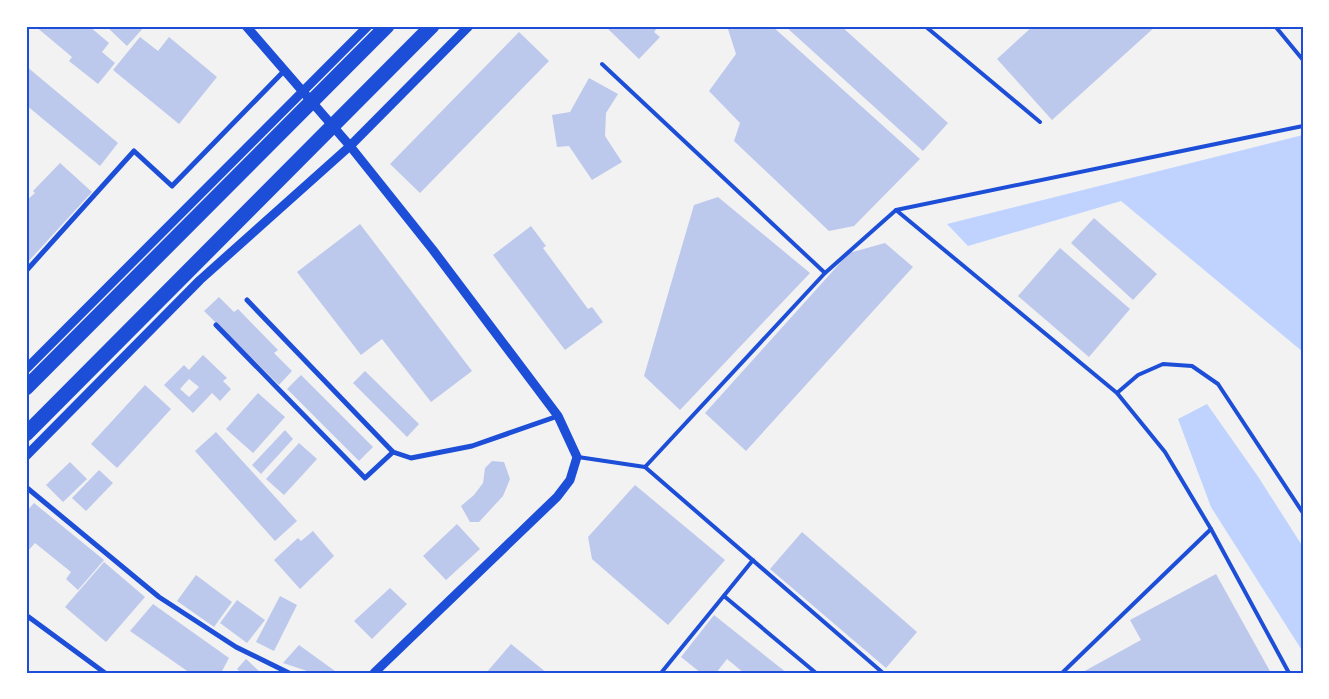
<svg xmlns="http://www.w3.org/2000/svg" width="1329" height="699" font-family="Bitter,serif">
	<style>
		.water { fill: #bfd3fe }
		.building { fill: #bdc9ec; fill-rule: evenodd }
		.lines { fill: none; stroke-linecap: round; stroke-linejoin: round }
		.service { stroke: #1d4ed8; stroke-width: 4 }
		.minor { stroke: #1d4ed8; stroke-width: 5 }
		.tertiary { stroke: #1d4ed8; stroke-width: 9 }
		.motorway { stroke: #1d4ed8; stroke-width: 15 }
		.neatline { fill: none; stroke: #1d4ed8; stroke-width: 2 }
	</style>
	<rect width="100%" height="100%" fill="#f2f2f2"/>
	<g class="water">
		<path d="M1303,135V352L1121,201L968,246L947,224Z"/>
		<path d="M1207,404L1259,478L1303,547V652L1211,507L1178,419Z"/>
	</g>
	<g class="building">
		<path d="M35,26H89L109,43L102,52L115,63L98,84L69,61L72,57Z"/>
		<path d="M106,26H145L127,46Z"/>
		<path d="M605,26H659L654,32L660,37L639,59Z"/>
		<path d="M727,26H772L920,159L854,226L829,231L734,141L740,123L709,91L736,54Z"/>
		<path d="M785,26H841L948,123L923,151Z"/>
		<path d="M1033,26H1156L1052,120L997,59Z"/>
		<path d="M519,32L549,61L420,193L390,164Z"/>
		<path d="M140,37L158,51L169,37L217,77L179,124L113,70Z"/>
		<path d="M26,66L118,143L100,166L26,105Z"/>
		<path d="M589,78L618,94L606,113L605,136L622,162L592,180L569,146L557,147L552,115L570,112Z"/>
		<path d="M60,163L92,192L26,264V201L35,193L33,191Z"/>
		<path d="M718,197L810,273L680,410L644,376L694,205Z"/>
		<path d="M1094,218L1157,274L1133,300L1071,243Z"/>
		<path d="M360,224L472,371L431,402L382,339L361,355L297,272Z"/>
		<path d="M531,226L546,246L543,248L588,309L592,307L603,322L565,350L493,255Z"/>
		<path d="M885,243L913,267L746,451L705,413L849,253Z"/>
		<path d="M1060,248L1130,309L1089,357L1018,296Z"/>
		<path d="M219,297L234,312L238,309L278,350L274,353L292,371L279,385L204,311Z"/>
		<path d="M203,355L227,378L223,381L231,389L220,401L212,393L193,413L164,385L184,365L189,370ZM189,379L199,387L189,397L180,389Z"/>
		<path d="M365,371L419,424L407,437L353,383Z"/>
		<path d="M301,375L373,447L359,461L287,389Z"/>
		<path d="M145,385L171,409L117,468L91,444Z"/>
		<path d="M258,393L285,417L253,453L226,429Z"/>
		<path d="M285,430L293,439L261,474L252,465Z"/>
		<path d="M216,432L297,521L275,541L195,451Z"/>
		<path d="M299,443L317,459L284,495L266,479Z"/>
		<path d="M492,461L504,462L510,479L503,496L479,522H470L461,506L474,495L483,483L485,468Z"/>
		<path d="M70,462L87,479L63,502L46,485Z"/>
		<path d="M99,470L113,483L86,511L72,498Z"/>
		<path d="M635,485L725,560L668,625L592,559L588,537Z"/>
		<path d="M34,503L104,560L78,590L66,579L71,572L35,543L26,553V512Z"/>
		<path d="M457,524L480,549L446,580L423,556Z"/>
		<path d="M313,531L334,556L300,589L274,560L298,538L301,541Z"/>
		<path d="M802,532L917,632L886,668L770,569Z"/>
		<path d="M104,562L145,597L106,642L65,607Z"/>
		<path d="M1216,574L1271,673H1081L1141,640L1130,620Z"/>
		<path d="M196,575L232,602L214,627L177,601Z"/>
		<path d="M390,588L407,604L372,639L354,621Z"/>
		<path d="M280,596L297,605L274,651L256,642Z"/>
		<path d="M237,600L265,620L247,643L220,623Z"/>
		<path d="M153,604L229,658L221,673H190L130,631Z"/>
		<path d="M714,615L787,673H744L727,659L716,673H701L681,657Z"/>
		<path d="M511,644L547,673H486Z"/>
		<path d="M299,645L335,671L334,673H313L283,663Z"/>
		<path d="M246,659L259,671L257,673H238L239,671L237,669Z"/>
	</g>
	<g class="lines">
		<g class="service">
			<path d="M925,26L1040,122"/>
			<path d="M1275,26L1303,60"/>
			<path d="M602,64L825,273"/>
			<path d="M896,210L1117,393L1165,452L1211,529L1289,673"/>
			<path d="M1117,393L1138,375L1163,364L1192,366L1218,384L1303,513"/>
			<path d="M578,457L645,467L825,273L896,210L1303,126"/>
			<path d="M645,467L883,673"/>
			<path d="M724,596L816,673"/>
			<path d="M661,673L753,560"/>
			<path d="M1062,673L1211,529"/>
		</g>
		<g class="minor">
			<path d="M26,271L134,151L172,186L284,71"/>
			<path d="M247,300L393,452L411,458L472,446L558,416"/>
			<path d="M216,325L365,478L393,452"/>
			<path d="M26,487L159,597L236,647L289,673"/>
			<path d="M26,615L105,673"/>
		</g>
		<g class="tertiary">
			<path d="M246,26L350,146L433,250L558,416L577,457L570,480L557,497L374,673"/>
			<path d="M26,369L368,26"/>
			<path d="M26,456L200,280L350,146L469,26"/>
		</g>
		<g class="motorway">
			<path d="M26,388L387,26"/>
			<path d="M26,434L432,26"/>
		</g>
	</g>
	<rect width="1329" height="699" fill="none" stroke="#ffffff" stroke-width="55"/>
	<rect x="28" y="28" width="1274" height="644" class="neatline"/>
</svg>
